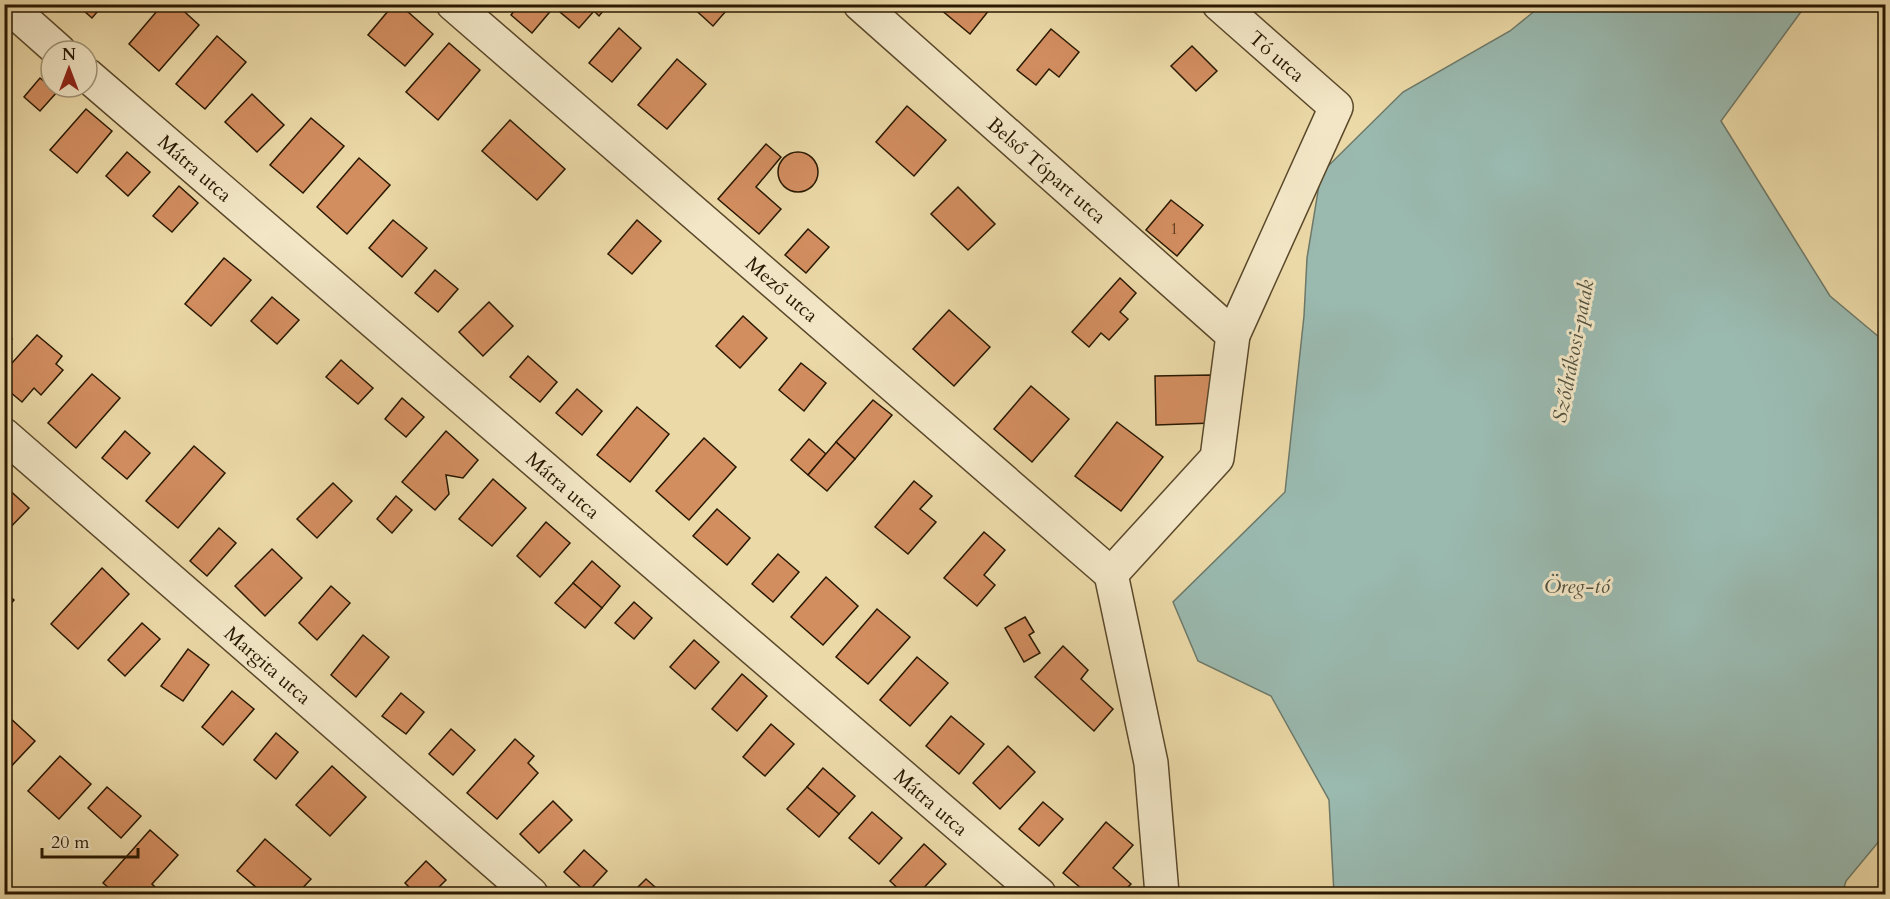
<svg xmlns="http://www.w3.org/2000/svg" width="1890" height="899" font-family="Cardo,serif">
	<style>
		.water { fill: #9ab9af; stroke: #6d7969; stroke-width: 1.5 }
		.building { fill: #d38e60; stroke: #291801; stroke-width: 1.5 }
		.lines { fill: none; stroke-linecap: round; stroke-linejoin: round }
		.street-casing { stroke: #5a482a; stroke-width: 36 }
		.street { stroke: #f2e6c6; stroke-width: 33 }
		.labels { text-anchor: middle; stroke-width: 6; stroke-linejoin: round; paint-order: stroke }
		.number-label { font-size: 16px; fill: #543619 }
		.street-label { font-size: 20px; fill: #291801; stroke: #f2e6c6 }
		.water-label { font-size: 21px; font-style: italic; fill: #51503e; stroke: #f2e6c6 }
	</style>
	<rect width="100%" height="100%" fill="#ebd9a7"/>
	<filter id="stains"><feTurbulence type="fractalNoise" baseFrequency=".00333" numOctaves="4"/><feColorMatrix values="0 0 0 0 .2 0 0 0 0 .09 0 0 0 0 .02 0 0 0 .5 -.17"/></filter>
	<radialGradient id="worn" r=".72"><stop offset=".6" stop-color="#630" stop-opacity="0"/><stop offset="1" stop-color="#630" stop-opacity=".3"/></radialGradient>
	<path class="water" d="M1542,5H1806L1721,121L1830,296L1885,342V834L1846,881L1842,894H1334L1329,800L1271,696L1198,661L1173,602L1285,492L1304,316L1307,258L1321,173L1403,92L1510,31Z"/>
	<g class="building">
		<path d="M76,4H104L92,18Z"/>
		<path d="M163,4H176L199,25L159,71L129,44Z"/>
		<path d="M394,4H399L433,34L405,66L368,35Z"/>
		<path d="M519,4H551L554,7L532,33L511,15Z"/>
		<path d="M556,4H609L599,16L594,11L579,28L554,7Z"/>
		<path d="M689,4H732L713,26Z"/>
		<path d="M934,4H994L970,34Z"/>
		<path d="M619,28L641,48L612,82L589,63Z"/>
		<path d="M1051,29L1079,52L1059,77L1049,69L1036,85L1017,70Z"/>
		<path d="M217,36L246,62L205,109L176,84Z"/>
		<path d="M449,43L480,70L438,120L406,92Z"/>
		<path d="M1192,46L1217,71L1196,91L1171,66Z"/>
		<path d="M677,59L706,84L667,129L638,105Z"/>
		<path d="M40,78L57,92L40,111L24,97Z"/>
		<path d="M252,94L284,125L257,152L225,122Z"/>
		<path d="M907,106L946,140L914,176L876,142Z"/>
		<path d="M86,109L112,131L77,173L50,150Z"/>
		<path d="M311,118L344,146L303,193L270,165Z"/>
		<path d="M510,120L565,169L537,200L482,151Z"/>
		<path d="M766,144L781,157L756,187L781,209L759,234L718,199Z"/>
		<path d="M127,152L150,172L128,196L106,176Z"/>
		<circle cx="798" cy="172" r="20"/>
		<path d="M359,158L390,185L347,234L317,207Z"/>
		<path d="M179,186L198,203L172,232L153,216Z"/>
		<path d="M958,187L995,224L968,250L931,214Z"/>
		<path d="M1171,200L1203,225L1177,256L1146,230Z"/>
		<path d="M393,220L427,248L402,277L369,248Z"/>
		<path d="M637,220L661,241L632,274L608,254Z"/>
		<path d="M808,229L829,247L806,273L785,255Z"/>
		<path d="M224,258L251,280L211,326L185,304Z"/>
		<path d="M435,270L458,289L438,312L415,293Z"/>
		<path d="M1120,278L1136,293L1120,312L1128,319L1109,340L1101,333L1089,347L1072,332Z"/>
		<path d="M272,297L299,320L277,344L251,321Z"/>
		<path d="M489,302L513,326L483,356L459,332Z"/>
		<path d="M949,310L990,347L954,386L913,349Z"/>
		<path d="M743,316L767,338L740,368L716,346Z"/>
		<path d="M4,332L12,339L4,347Z"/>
		<path d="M37,335L62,356L56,364L63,370L41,395L34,388L22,402L4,387V372Z"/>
		<path d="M528,356L557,382L540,402L510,377Z"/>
		<path d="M341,360L373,388L358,404L326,377Z"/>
		<path d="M801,363L826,383L804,411L779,390Z"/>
		<path d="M92,374L120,398L76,448L48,423Z"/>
		<path d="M1211,375L1212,423L1156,425L1155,376Z"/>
		<path d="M1031,386L1069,419L1032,462L994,429Z"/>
		<path d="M577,389L602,411L582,435L556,413Z"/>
		<path d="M402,398L424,417L406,437L385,419Z"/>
		<path d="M873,400L892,415L855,459L836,442Z"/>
		<path d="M637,407L669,434L630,482L597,455Z"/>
		<path d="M1117,422L1163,457L1121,511L1075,476Z"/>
		<path d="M125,431L150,453L127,479L102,458Z"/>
		<path d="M446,431L478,460L463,478L446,475L449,494L435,510L402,482Z"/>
		<path d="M704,438L736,467L689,520L656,491Z"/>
		<path d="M809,439L826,454L808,475L791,460Z"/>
		<path d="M836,442L855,459L827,491L808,475Z"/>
		<path d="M194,446L225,473L178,528L146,501Z"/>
		<path d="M493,479L526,508L492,546L459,519Z"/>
		<path d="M914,481L932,496L920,509L936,522L908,554L875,527Z"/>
		<path d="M333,483L352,501L317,538L297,519Z"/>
		<path d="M4,485L29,508L4,534Z"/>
		<path d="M396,496L412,510L392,533L377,519Z"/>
		<path d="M717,509L750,538L727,565L693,536Z"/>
		<path d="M546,522L570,543L540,577L517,556Z"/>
		<path d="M219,528L236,543L207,576L190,561Z"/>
		<path d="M984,532L1005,550L984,575L995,585L977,606L944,578Z"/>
		<path d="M272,549L302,578L265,616L235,586Z"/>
		<path d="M778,554L799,572L773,602L752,584Z"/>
		<path d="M592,561L620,586L602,608L573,583Z"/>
		<path d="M102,568L129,594L78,649L51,624Z"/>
		<path d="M826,577L858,606L823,645L791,617Z"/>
		<path d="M573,583L602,608L585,628L555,603Z"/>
		<path d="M331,586L350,603L317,640L299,623Z"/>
		<path d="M4,591L14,600L4,611Z"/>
		<path d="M634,602L652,618L634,639L615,623Z"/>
		<path d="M877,609L910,637L868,684L836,657Z"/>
		<path d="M1025,617L1034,632L1029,635L1040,653L1024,662L1005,628Z"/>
		<path d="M142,623L160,639L125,676L108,660Z"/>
		<path d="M363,635L389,657L356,697L331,675Z"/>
		<path d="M694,640L719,662L695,689L670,667Z"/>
		<path d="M1063,646L1088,670L1081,679L1113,709L1094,731L1035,677Z"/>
		<path d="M188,649L209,665L183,701L161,686Z"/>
		<path d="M917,657L948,683L910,726L880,700Z"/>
		<path d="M742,674L767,696L737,731L712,709Z"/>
		<path d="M232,691L254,709L223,745L202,727Z"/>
		<path d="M401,693L424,712L406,734L382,716Z"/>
		<path d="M951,716L984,744L959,774L926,746Z"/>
		<path d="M9,717L35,741L4,774V721Z"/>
		<path d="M771,724L794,744L765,776L743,757Z"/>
		<path d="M451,729L475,750L453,775L429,754Z"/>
		<path d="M276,733L298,752L276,779L254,760Z"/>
		<path d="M515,739L534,756L528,763L538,773L497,819L467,793Z"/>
		<path d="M1008,746L1035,772L1000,809L973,783Z"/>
		<path d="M60,756L91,784L59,819L28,791Z"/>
		<path d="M332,766L366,797L330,836L296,805Z"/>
		<path d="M823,768L855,796L839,814L807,787Z"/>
		<path d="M107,787L141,816L121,838L88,808Z"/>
		<path d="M807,787L839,814L819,837L787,809Z"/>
		<path d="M553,801L572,820L539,853L520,834Z"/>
		<path d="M1043,802L1063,819L1039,846L1019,829Z"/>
		<path d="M872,812L902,838L879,864L849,838Z"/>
		<path d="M1106,822L1133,845L1113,868L1131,884L1121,894H1088L1063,873Z"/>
		<path d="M150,830L178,855L152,884L157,889L152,894H116L103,883Z"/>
		<path d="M265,839L311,879L297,894H264L237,871Z"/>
		<path d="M924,844L946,864L918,894H904L890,881Z"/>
		<path d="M584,850L607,871L587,893L564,872Z"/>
		<path d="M426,861L446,880L432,894H416L405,883Z"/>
		<path d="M646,879L663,894H631Z"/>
	</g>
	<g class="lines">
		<defs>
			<g id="street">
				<path d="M6,4L59,51"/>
				<path d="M453,4L1111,574"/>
				<path d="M860,4L1233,335"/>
				<path d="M87,75L1039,894"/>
				<path d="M4,435L531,894"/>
				<path d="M1162,894L1151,763L1111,574L1217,458L1233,335L1336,107L1219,4"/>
			</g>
		</defs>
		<use href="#street" class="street-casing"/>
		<use href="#street" class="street"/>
	</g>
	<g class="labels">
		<g class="number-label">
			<text x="1174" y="234">1</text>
		</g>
		<g class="street-label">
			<text transform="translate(1277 56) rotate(41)" y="7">Tó utca</text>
			<text transform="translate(195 168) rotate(41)" y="7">Mátra utca</text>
			<text transform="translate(1047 170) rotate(41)" y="7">Belső Tópart utca</text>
			<text transform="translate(782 289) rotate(41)" y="7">Mező utca</text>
			<text transform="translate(563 485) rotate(41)" y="7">Mátra utca</text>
			<text transform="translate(268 665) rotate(41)" y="7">Margita utca</text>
			<text transform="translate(931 802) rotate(41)" y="7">Mátra utca</text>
		</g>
		<g class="water-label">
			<text transform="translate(1573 351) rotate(-79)" y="7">Sződrákosi-patak</text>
			<text x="1577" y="593">Öreg-tó</text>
		</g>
	</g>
	<rect width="1890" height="899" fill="none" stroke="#ebd9a7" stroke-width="24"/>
	<rect x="6" y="6" width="1878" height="887" fill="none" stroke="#291801" stroke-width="3"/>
	<rect x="12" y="12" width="1866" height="875" fill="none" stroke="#291801" stroke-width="1.5"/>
	<g transform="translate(69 69)"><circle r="28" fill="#f2e6c6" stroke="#a29477" stroke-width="1.5"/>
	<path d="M0-4.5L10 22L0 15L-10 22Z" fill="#8f2418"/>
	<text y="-9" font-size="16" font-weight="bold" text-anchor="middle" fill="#291801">N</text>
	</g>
	<path d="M42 848v9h96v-9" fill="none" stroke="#291801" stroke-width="3"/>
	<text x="51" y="848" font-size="18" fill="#291801" stroke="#f2e6c6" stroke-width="4.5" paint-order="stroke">20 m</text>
	<rect width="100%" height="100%" filter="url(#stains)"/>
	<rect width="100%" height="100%" fill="url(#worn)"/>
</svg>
